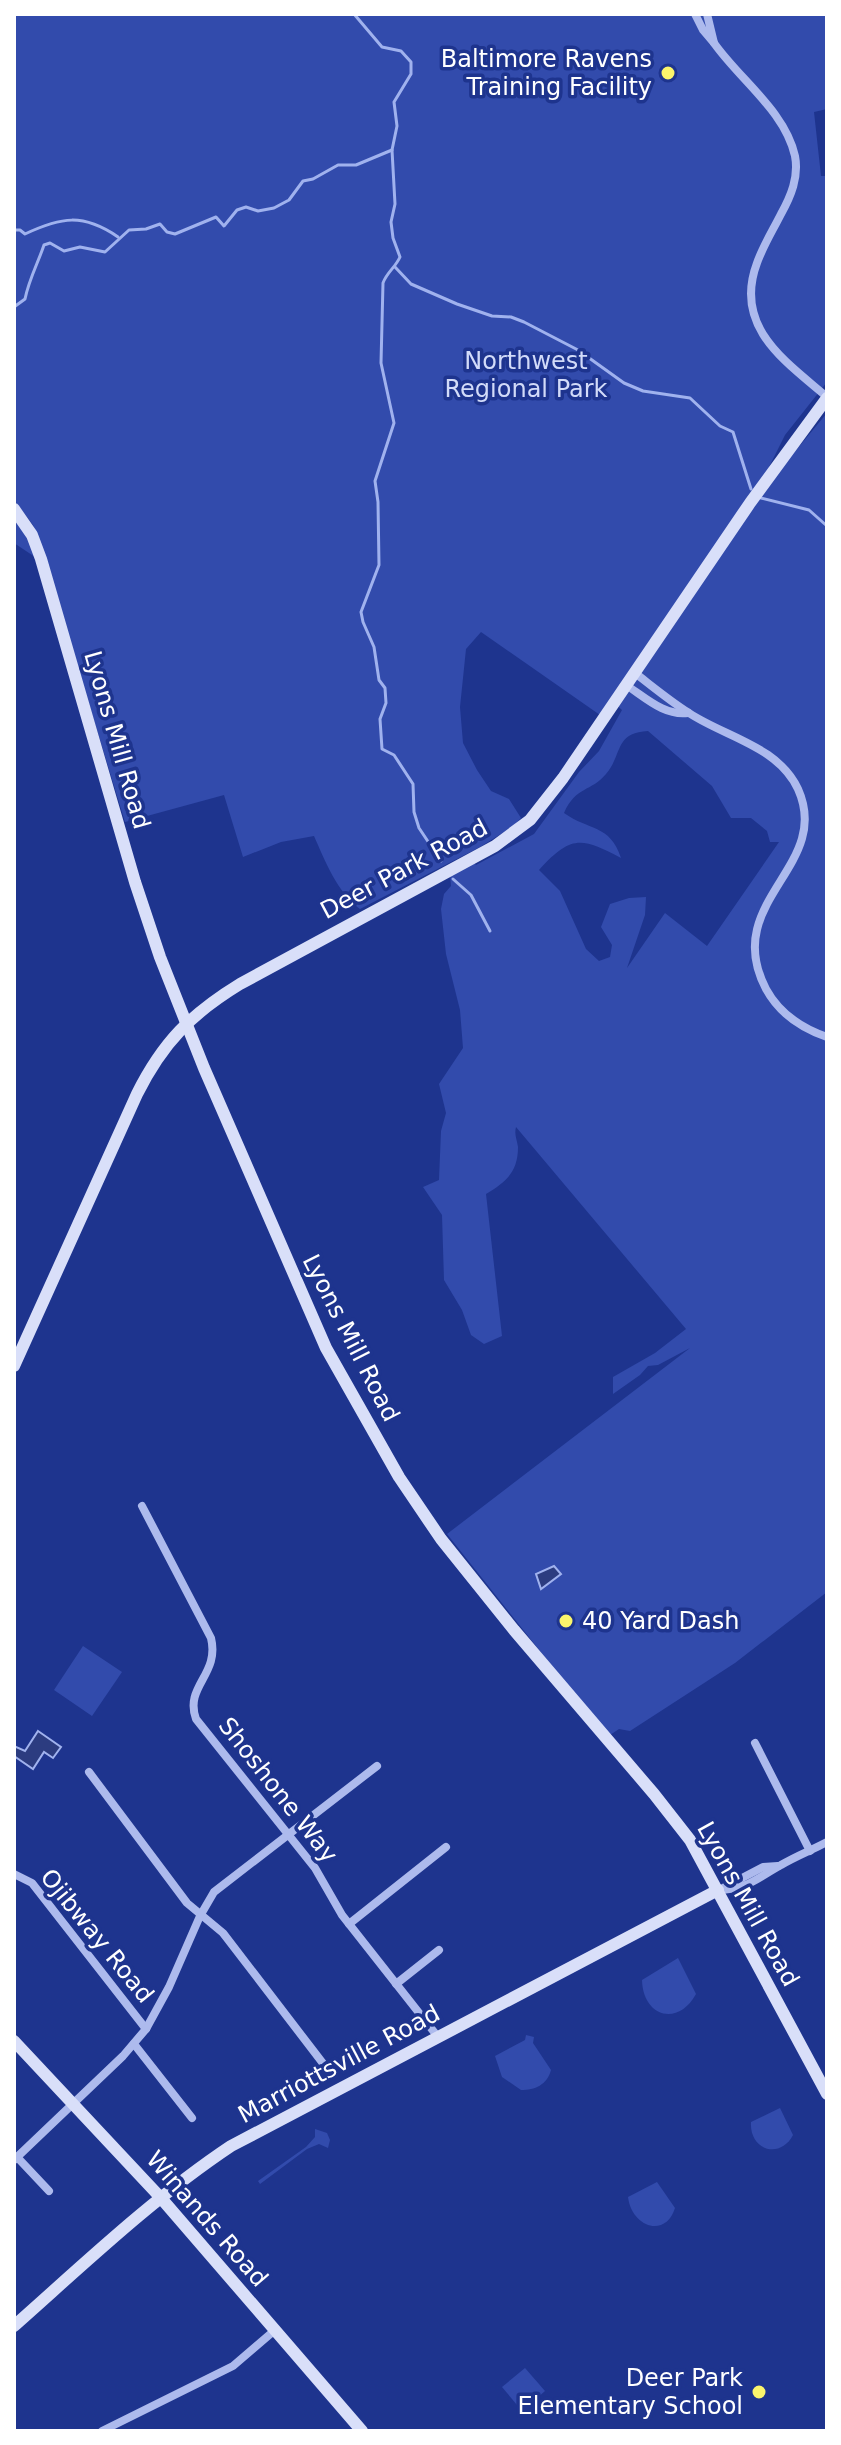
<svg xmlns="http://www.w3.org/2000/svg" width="841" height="2445" font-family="'DejaVu Sans',sans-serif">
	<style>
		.green { fill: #324bac; fill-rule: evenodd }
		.water { fill: #2c3c80; stroke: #a0b2ee; stroke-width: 2 }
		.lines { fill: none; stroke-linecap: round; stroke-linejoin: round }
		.stream { stroke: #a0b2ee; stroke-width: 3 }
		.street { stroke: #adbaed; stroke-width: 8 }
		.secondary { stroke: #d9dff9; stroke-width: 12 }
		.poi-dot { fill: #fbf56c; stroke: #1e348e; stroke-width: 3 }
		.labels { text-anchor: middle; stroke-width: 7; stroke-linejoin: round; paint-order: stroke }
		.poi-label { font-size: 24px; fill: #fff; stroke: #1e348e; text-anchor: end }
		.park-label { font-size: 24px; fill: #d2dbf9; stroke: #1e348e }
		.street-label { font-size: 24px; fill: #fff; stroke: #1e348e }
	</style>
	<rect width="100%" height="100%" fill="#1e348e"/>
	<g class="green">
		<path d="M14,14H827V109L814,112L821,176H827V382L785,435L769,467L787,461L827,413V1592L735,1663L630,1731L619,1729L610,1735L575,1695L447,1534L690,1348L658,1365L648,1366L640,1375L613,1394V1377L655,1353L686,1329L516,1127C514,1135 517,1139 518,1147C518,1172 506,1182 486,1194L502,1336L484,1344L471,1335L462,1310L444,1280L442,1215L423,1187L439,1180L441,1131L446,1113L439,1084L463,1048L460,1010L446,954L441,909L444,894L451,886L450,874L473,862L476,865L534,834L579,772L599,751L622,710L611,700L600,715L481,632L466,649L460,707L463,743L477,770L491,791L509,799L521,818L512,827L480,847L360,909C337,892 325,861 314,836L281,842L243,857L224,795L125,822L40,543L33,525L14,500ZM648,731L712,786L731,818H751L767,831L770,842H779L707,946L665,913L627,968L645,915L646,897L629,898L610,904L601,927L612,945L610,957L599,961L586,949L560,891L539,870C571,835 581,837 621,858C610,824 589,831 564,813C576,786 591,792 606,774C623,754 614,733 648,731Z"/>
		<path d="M14,516L27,536L35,557L14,543Z"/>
		<path d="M83,1646L122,1672L92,1716L54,1690Z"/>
		<path d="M678,1958L696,1994C678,2027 643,2017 642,1980Z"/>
		<path d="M526,2035L534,2037L533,2043L551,2070C547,2085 535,2090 521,2090L502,2077L495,2056L525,2040Z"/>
		<path d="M780,2108L793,2135C780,2160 749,2150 751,2122Z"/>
		<path d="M315,2129L327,2133L330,2140L328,2148L319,2144L307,2149L260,2184L258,2181L306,2147L315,2137Z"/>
		<path d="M657,2182L675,2208C666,2238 632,2228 628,2197Z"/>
		<path d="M525,2368L545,2391L522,2411L502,2387Z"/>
	</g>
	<g class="water">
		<path d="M554,1566L561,1574L541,1589L536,1574Z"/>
		<path d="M38,1731L61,1747L53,1758L44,1752L33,1769L14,1756V1746L25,1751Z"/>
	</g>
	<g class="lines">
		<g class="stream">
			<path d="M354,14L382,47L401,51L411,62V74L394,102L397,126L392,150L395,204L391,222L393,238L400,257C395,268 387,272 383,283L381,363L394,423L375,481L378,502L379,565L361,612L363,622L374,647L379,680L385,688L386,703L380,719L382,749L394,755L413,784L414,812L419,828L441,861"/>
			<path d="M14,230H20L25,234C61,217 83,213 118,237"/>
			<path d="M395,267L411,284L457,304L492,316L511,317L524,322L578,350L624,383L643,391L690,398L720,426L733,432L751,489"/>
			<path d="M14,307L25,299C29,279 38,263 44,245L50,243L64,251L80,247L105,252L129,230L146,229L160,224L167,232L175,234L216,217L224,226L237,210L246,207L258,211L274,208L289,200L303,181L313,179L338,165H356L392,150"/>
			<path d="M761,498L809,510L827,526"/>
			<path d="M453,879L471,895L490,931"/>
		</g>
		<g class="street">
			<path d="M695,14L703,30L714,43L707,14"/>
			<path d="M714,43C740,80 785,111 795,156C799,177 791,196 781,214C773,230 763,246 757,263C733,327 785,361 827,397"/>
			<path d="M635,673C652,686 670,701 689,713C725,737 778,746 798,789C833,867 720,901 766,989C779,1013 801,1028 827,1037"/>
			<path d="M626,685C646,698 664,716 688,713"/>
			<path d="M142,1506L211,1638C220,1675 184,1686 196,1719L315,1868L342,1915L438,2037"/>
			<path d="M755,1743L810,1851"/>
			<path d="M89,1772L187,1903L223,1933L325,2066"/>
			<path d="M14,1874L32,1883L146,2029"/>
			<path d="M721,1889L763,1867L778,1866"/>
			<path d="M718,1890C749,1889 757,1878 781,1865C796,1856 812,1850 827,1842"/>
			<path d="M349,1924L446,1847"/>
			<path d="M396,1984L439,1950"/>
			<path d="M134,2044L192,2118"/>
			<path d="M17,2157L49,2191"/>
			<path d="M14,2160L123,2056L146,2029L169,1987L200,1916L214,1892L377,1766"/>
			<path d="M102,2431L233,2366L275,2330"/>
		</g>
		<g class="secondary">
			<path d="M14,509L32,535L41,559L135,882L160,957L204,1068L326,1348L399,1477L441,1539L514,1630L654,1794L690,1840L827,2094"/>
			<path d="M14,1366L137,1094C163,1042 191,1014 240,984L495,846L530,820L563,778L750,503L827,398"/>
			<path d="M14,2041L161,2198L362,2431"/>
			<path d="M14,2326C84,2264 153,2198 231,2146L718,1890"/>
		</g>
	</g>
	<g class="poi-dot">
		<circle cx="668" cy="73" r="8"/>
		<circle cx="566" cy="1621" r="8"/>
		<circle cx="759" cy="2392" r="8"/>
	</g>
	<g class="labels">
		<g class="poi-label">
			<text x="652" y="67">Baltimore Ravens<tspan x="652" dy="28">Training Facility</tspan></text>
			<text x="582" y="1629" text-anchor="start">40 Yard Dash</text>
			<text x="743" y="2386">Deer Park<tspan x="743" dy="28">Elementary School</tspan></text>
		</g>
		<g class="park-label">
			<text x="526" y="369">Northwest<tspan x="526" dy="28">Regional Park</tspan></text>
		</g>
		<g class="street-label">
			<text transform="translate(117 740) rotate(74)" y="8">Lyons Mill Road</text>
			<text transform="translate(404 869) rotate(-28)" y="8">Deer Park Road</text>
			<text transform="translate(351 1338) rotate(63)" y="8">Lyons Mill Road</text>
			<text transform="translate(278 1790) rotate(52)" y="8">Shoshone Way</text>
			<text transform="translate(748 1904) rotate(61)" y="8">Lyons Mill Road</text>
			<text transform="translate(97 1936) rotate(51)" y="8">Ojibway Road</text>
			<text transform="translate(339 2064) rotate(-28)" y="8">Marriottsville Road</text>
			<text transform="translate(207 2219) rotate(49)" y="8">Winands Road</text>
		</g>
	</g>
	<rect width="841" height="2445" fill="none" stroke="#ffffff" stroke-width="32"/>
</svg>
